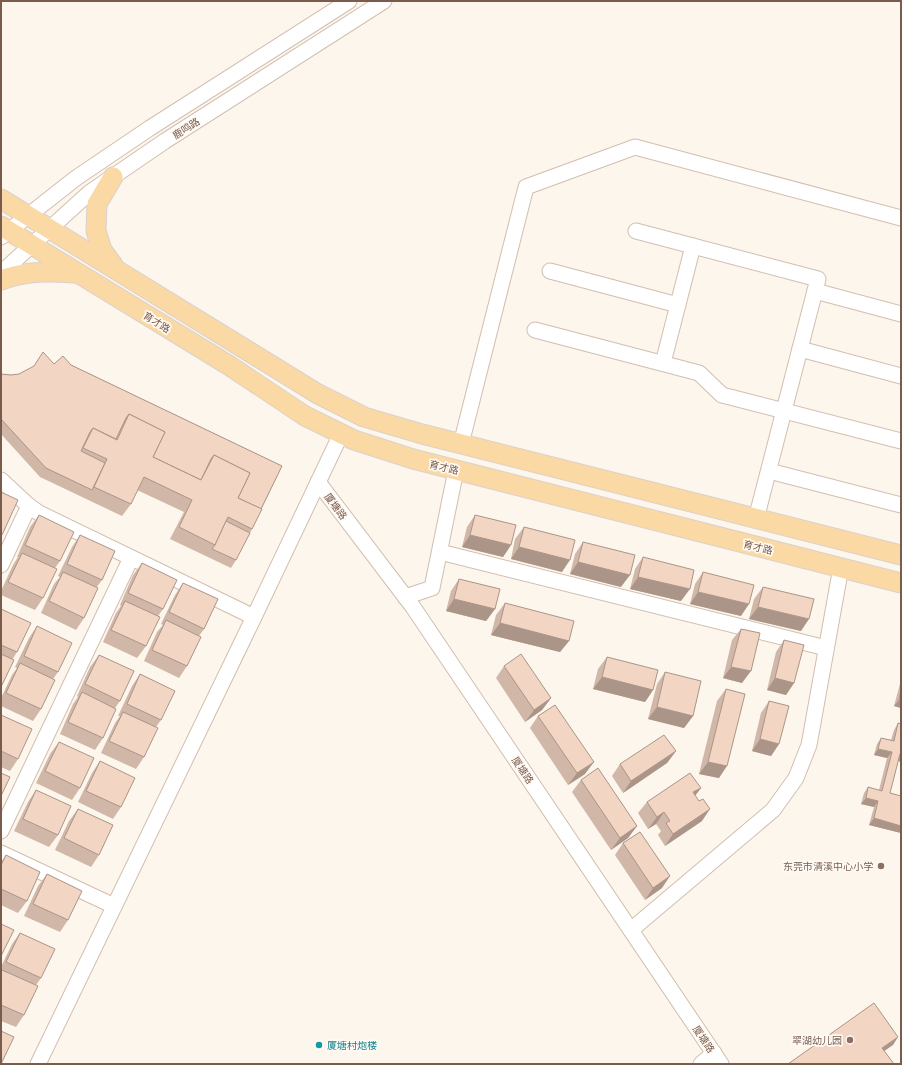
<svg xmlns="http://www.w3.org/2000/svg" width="902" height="1065" font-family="'Source Sans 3','Noto Sans SC',sans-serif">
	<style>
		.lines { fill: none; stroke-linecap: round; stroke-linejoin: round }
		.minor-casing { stroke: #d1beb0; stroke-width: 17 }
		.major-casing { stroke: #dad1cd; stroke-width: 21 }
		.minor { stroke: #fff; stroke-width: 15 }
		.major { stroke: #fbd9a5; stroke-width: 19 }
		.wall { fill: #d1b7a8 }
		.shaded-wall { fill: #aa9588 }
		.building { fill: #f3d5c3; stroke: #aa9588 }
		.education-dot { fill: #8d6e63; stroke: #fffaf3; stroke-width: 1.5 }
		.culture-dot { fill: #0f9aa8; stroke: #fffaf3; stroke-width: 1.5 }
		.labels { text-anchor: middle; stroke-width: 3.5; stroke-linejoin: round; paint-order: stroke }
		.street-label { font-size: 10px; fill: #7a5c4d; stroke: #fffaf3 }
		.education-label { font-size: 10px; fill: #785e54; stroke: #fffaf3; text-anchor: end }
		.culture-label { font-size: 10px; fill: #0d838f; stroke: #fffaf3; text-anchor: start }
	</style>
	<rect width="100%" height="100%" fill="#fdf6ec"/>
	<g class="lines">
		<defs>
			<g id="minor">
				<path d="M636,231L818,279L756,519"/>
				<path d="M1,237L76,178L150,128L349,1"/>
				<path d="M550,271L678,305"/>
				<path d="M1,273L89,193L165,141L384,1"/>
				<path d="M815,291L901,314"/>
				<path d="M535,330L699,373L722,395L901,441"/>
				<path d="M800,349L901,376"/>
				<path d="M663,363L693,246"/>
				<path d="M461,444L526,187L635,147L901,218"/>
				<path d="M769,471L901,505"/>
				<path d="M1,480L29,506L39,513L254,617"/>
				<path d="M318,482L413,607L721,1064"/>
				<path d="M440,552L826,648"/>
				<path d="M1,565L29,506"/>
				<path d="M405,597L432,588L456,470"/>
				<path d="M1,831L131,558"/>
				<path d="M1,853L114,906"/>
				<path d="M631,930L773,810L796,778L809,745L841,567"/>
				<path d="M38,1064L254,617L341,434"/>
				<path d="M701,1064L714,1053"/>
			</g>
			<g id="major">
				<path d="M113,177L97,204L96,231L102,250L113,265"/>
				<path d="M1,199L318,394L364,417L422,434L901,555"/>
				<path d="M1,226L230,366L305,416L354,440L413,459L901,583"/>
				<path d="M1,280C26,271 48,271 74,273"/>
			</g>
		</defs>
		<use href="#minor" class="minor-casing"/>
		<use href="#major" class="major-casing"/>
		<use href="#minor" class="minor"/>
		<use href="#major" class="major"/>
	</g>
	<g class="wall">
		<path d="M54,364L71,365L282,466L252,529L250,533L236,560L231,568L170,539L184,512L137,490L131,504L122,516L40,477L1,434V374L11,375L19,374Z"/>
		<path d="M39,515L60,561L55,568L43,598L35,610L1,595V591L13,565L18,557H17L30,527Z"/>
		<path d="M475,515L511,545L503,557L462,547L467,527Z"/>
		<path d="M524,527L562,572L511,559L515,539Z"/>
		<path d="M80,535L102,580L96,588L84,618L76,630L41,613L54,584L60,577L58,576L72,547Z"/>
		<path d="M583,542L621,587L570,574L575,554Z"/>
		<path d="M643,557L681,601L630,589L635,569Z"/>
		<path d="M142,563L163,609L158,616L146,646L137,658L103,642L116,613L121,606L120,605L133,575Z"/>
		<path d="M703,572L741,616L690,604L695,584Z"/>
		<path d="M459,579L495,609L486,621L446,611L451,591Z"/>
		<path d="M183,583L204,629L199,636L187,666L179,678L144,661L157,632L163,625L161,624L175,595Z"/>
		<path d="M763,587L801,631L749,619L754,599Z"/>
		<path d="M505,603L569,641L560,652L491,635L496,615Z"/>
		<path d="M1,609L17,652L12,660L1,687Z"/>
		<path d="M37,626L58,672L53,679L41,709L33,721L1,706V698L12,675L17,668L15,667L29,638Z"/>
		<path d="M741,629L742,683L723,678L732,640Z"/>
		<path d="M784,640L794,683L786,695L767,690L776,652Z"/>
		<path d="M99,655L120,701L115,708L103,738L95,750L60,734L73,704L78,697L77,696L90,667Z"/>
		<path d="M607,657L653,690L645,702L593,689L598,669Z"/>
		<path d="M504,666L551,698L542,710L525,722L496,678Z"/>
		<path d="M665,672L693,716L684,728L648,719L657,684Z"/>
		<path d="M140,674L161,720L156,727L144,757L136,769L101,753L115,723L120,716H118L132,686Z"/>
		<path d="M901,680V708L894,706Z"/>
		<path d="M726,689L719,778L699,774L717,701Z"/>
		<path d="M769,701L779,744L771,756L752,751L761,713Z"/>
		<path d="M1,715L18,759L10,771L1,767Z"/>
		<path d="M538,716L585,774L568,785L530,728Z"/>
		<path d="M898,723V761L890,793L901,796V833L869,825L874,807L861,804L864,793L868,787L879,790L887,758L874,755L877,744L881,738L891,740L894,730Z"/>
		<path d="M59,742L80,788L72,800L36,783L50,754Z"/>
		<path d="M676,751L667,763L623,793L612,776L620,764Z"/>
		<path d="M100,761L121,807L113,819L78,802L92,773Z"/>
		<path d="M581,780L637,826L628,838L611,850L572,792Z"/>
		<path d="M701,788L695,795L702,821L665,846L658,835L661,831L656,824L648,829L638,813L647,802Z"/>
		<path d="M36,790L58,835L49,847L14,831L28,802Z"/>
		<path d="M78,809L99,855L91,867L55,850L69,821Z"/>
		<path d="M623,843L662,888L645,900L615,855Z"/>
		<path d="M6,855L27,901L18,913L1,905V862Z"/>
		<path d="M47,874L68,920L60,932L24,916L38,886Z"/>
		<path d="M20,933L41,978L36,985L24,1015L16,1027L1,1021V967L12,944Z"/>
	</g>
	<g class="shaded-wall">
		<path d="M470,535L511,545L503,557L462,547Z"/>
		<path d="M519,547L570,560L562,572L511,559Z"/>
		<path d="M578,562L630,575L621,587L570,574Z"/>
		<path d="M638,577L690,589L681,601L630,589Z"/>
		<path d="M698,592L749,604L741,616L690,604Z"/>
		<path d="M454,599L495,609L486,621L446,611Z"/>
		<path d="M758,607L809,619L801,631L749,619Z"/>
		<path d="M500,623L569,641L560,652L491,635Z"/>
		<path d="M731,667L751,671L742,683L723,678Z"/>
		<path d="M602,677L653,690L645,702L593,689Z"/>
		<path d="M775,678L794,683L786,695L767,690Z"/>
		<path d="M551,698L542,710L525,722L534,710Z"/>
		<path d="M899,700H901V708L894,706Z"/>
		<path d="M657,707L693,716L684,728L648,719Z"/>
		<path d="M760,739L779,744L771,756L752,751Z"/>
		<path d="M878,749L892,752L887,758L874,755Z"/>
		<path d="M676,751L667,763L623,793L631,781Z"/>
		<path d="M900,754H901V762L895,760Z"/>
		<path d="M594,762L585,774L568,785L577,773Z"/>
		<path d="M708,762L727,766L719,778L699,774Z"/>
		<path d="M701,788L692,800L693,792Z"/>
		<path d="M866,798L878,801L874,807L861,804Z"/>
		<path d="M710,809L702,821L665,846L673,834Z"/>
		<path d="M664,812L656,824L648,829L657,817Z"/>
		<path d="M874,818L901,826V833L869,825Z"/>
		<path d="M637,826L628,838L611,850L620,838Z"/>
		<path d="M670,876L662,888L645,900L653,888Z"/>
		<path d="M898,1037L893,1045L877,1056L882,1048Z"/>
	</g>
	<g class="building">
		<path d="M43,352L54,364L63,356L71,365L282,466L261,509L238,498L250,473L214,455L211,459L201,480L178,469L153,457L165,432L129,414L126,418L116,439L93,428L90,432L81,451L105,463L92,490L46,468L1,419V374L11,375L19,374L34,366Z"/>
		<path d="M129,414L165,432L153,457L178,469L201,480L214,455L250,473L238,498L262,509L252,529L228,517L215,545L179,527L192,500L144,477L131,504L94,487L107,459L83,448L93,428L117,440Z"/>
		<path d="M1,492L18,500L2,535L1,534Z"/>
		<path d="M39,515L74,532L60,561L25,545Z"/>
		<path d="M475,515L516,525L511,545L470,535Z"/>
		<path d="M226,521L250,533L236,560L212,549L215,545Z"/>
		<path d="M524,527L575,540L570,560L519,547Z"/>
		<path d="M80,535L115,551L102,580L67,564Z"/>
		<path d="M583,542L635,555L630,575L578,562Z"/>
		<path d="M22,553L57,569L43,598L8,582Z"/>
		<path d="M643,557L694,570L690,589L638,577Z"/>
		<path d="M142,563L177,580L163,609L128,593Z"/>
		<path d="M63,572L98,588L84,618L49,601Z"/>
		<path d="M703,572L754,585L749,604L698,592Z"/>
		<path d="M459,579L500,589L495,609L454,599Z"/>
		<path d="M183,583L218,599L204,629L169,612Z"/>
		<path d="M763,587L814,599L809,619L758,607Z"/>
		<path d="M125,601L160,617L146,646L111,630Z"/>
		<path d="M505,603L574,621L569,641L500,623Z"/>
		<path d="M1,609L31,623L17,652L1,645Z"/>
		<path d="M166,620L201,637L187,666L152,650Z"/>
		<path d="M37,626L72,643L58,672L24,656Z"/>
		<path d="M741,629L760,633L751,671L731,667Z"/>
		<path d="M784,640L804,645L794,683L775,678Z"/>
		<path d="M1,654L14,660L1,687Z"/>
		<path d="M521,654L551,698L534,710L504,666Z"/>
		<path d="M99,655L134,671L120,701L85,684Z"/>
		<path d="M607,657L658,670L653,690L602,677Z"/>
		<path d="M20,663L55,680L41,709L6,693Z"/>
		<path d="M665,672L701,681L693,716L657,707Z"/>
		<path d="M140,674L175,691L161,720L127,704Z"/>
		<path d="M726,689L745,694L727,766L708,762Z"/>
		<path d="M901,690V700H899Z"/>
		<path d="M82,692L116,709L103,738L68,722Z"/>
		<path d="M769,701L789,706L779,744L760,739Z"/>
		<path d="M555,705L594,762L577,773L538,716Z"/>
		<path d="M123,712L158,728L144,757L109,741Z"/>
		<path d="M1,715L32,729L18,759L1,751Z"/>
		<path d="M898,723L901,724V754H900L890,793L901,796V826L874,818L878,801L866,798L868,787L882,791L892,752L878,749L881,738L894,741Z"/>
		<path d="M664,735L676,751L631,781L620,764Z"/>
		<path d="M59,742L94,758L80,788L45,771Z"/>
		<path d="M100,761L135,778L121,807L86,791Z"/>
		<path d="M598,768L637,826L620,838L581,780Z"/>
		<path d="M1,773L10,777L1,796Z"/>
		<path d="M690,773L701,788L693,792L699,801L703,799L710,809L673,834L666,823L670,821L664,812L657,817L647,802Z"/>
		<path d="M36,790L71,806L58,835L23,819Z"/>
		<path d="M78,809L113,825L99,855L64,838Z"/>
		<path d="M640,832L670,876L653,888L623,843Z"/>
		<path d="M6,855L40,872L27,901L1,889V865Z"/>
		<path d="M47,874L82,891L68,920L33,904Z"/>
		<path d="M1,924L14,930L1,956Z"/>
		<path d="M20,933L55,949L41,978L6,962Z"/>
		<path d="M2,970L38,986L24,1015L1,1005V973Z"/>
		<path d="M874,1003L898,1037L882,1048L894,1064H788Z"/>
		<path d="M1,1031L14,1037L1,1064Z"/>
	</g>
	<g class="education-dot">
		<circle cx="881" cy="866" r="4"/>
		<circle cx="850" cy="1040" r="4"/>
	</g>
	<circle class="culture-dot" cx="319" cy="1045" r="4"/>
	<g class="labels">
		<g class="street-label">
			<text transform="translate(186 128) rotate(-33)" y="4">鹿鸣路</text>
			<text transform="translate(157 322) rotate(32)" y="4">育才路</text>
			<text transform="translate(444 467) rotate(14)" y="4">育才路</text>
			<text transform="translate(336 506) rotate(53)" y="4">厦塘路</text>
			<text transform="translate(758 547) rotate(14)" y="4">育才路</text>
			<text transform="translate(523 770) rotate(56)" y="4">厦塘路</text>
			<text transform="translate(704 1039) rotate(56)" y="4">厦塘路</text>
		</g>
		<g class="education-label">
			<text x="873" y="870">东莞市清溪中心小学</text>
			<text x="842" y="1044">翠湖幼儿园</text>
		</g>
		<g class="culture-label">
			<text x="327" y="1049">厦塘村炮楼</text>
		</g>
	</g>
	<rect width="902" height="1065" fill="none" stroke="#7a5c4d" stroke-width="4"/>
</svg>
